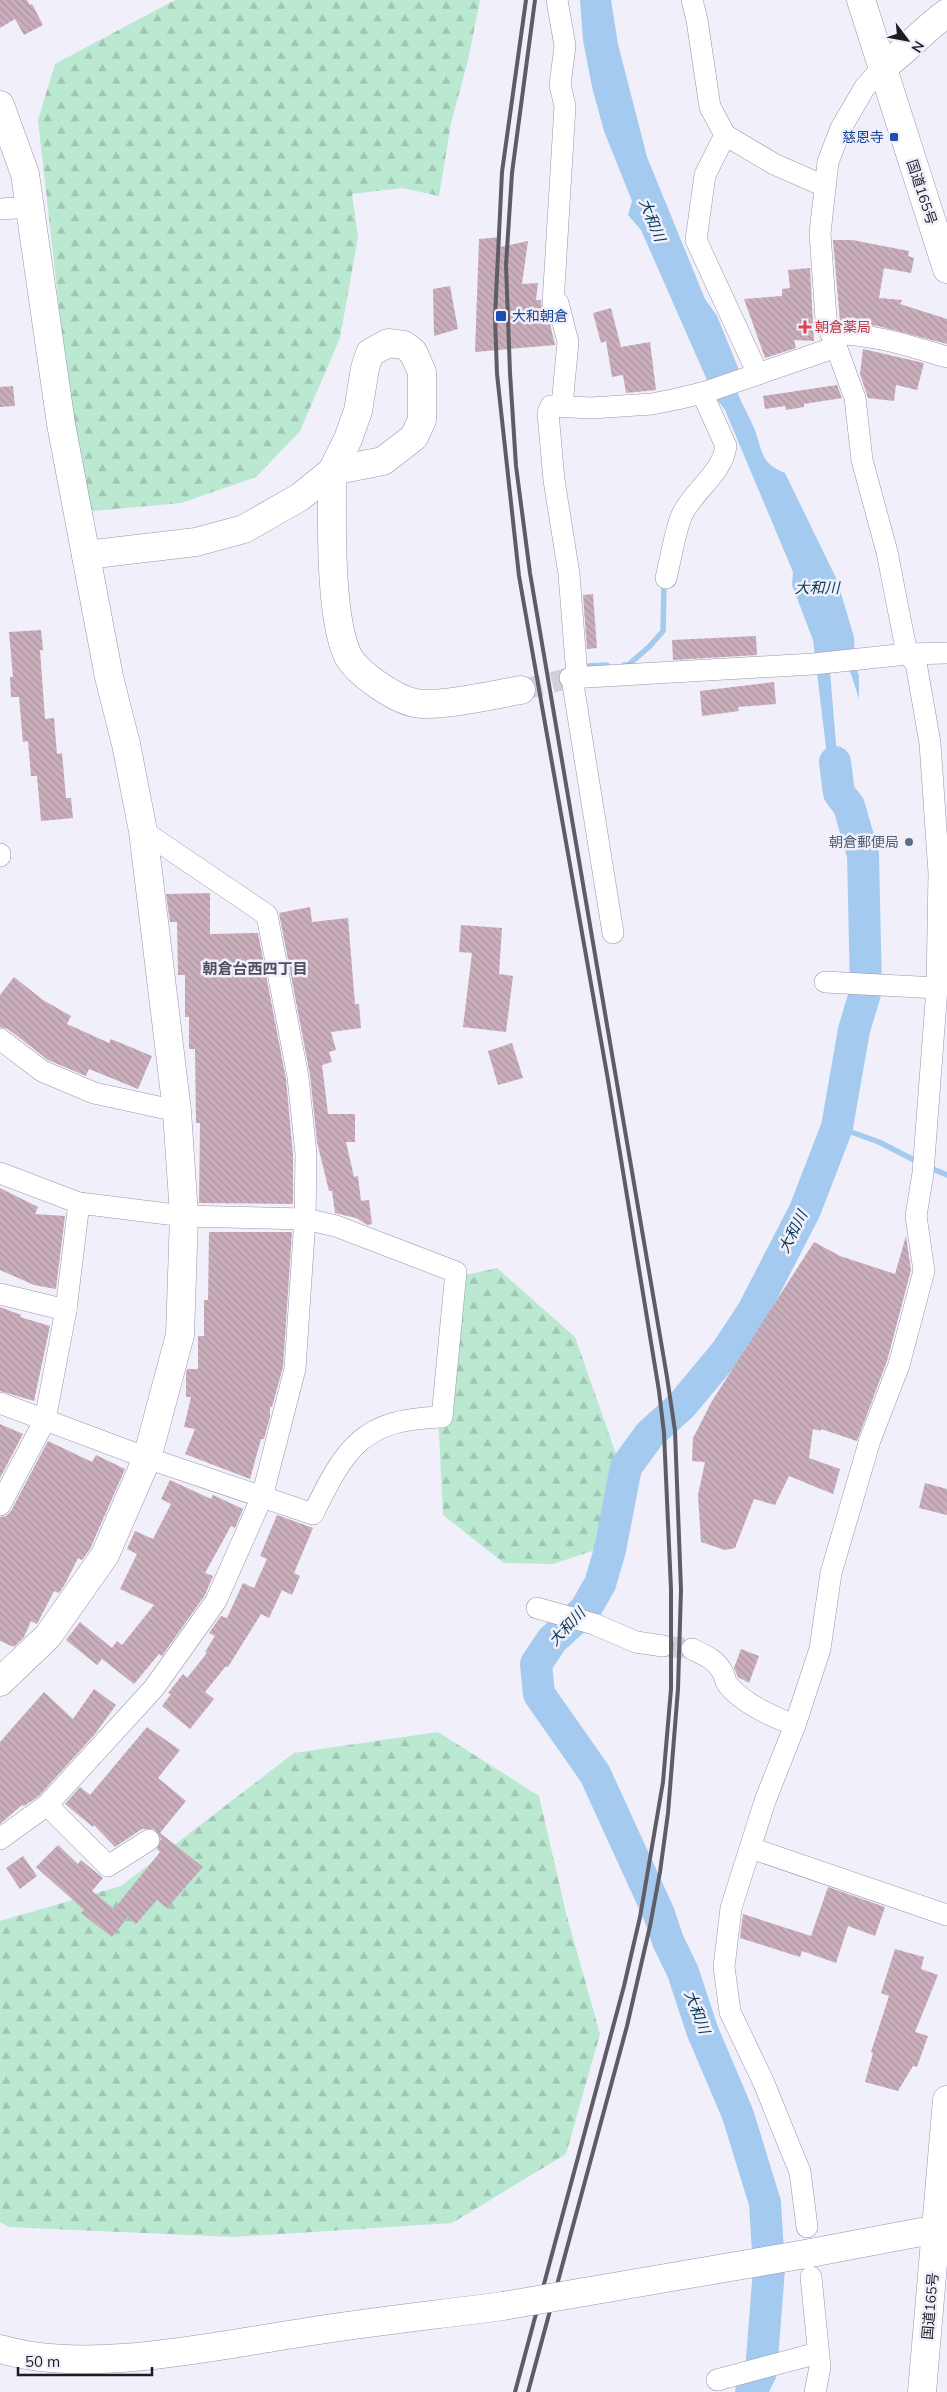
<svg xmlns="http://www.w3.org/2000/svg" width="947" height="2392" font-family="Mulish,'Noto Sans JP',sans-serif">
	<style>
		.forest { fill: url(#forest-firs) }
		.water { fill: #a4cbef }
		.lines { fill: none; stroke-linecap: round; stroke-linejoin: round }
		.stream { stroke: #a4cbef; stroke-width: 5.5 }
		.river { stroke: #a4cbef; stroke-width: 32 }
		.building { fill: url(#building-back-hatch) }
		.street-tunnel { stroke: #d0cfda; stroke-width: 21; stroke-dasharray: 21 11; stroke-linecap: butt }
		.street-casing { stroke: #9895af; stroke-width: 22 }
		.secondary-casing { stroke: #9895af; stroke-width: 29 }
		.highway-casing { stroke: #9895af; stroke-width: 29 }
		.street { stroke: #fff; stroke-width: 21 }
		.secondary { stroke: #fff; stroke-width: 28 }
		.highway { stroke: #fff; stroke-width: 28 }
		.rail { stroke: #5e5d66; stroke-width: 4 }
		.secondary-bridge-casing { stroke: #9895af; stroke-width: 29; stroke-linecap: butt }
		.secondary-bridge { stroke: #fff; stroke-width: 28 }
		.transit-dot { fill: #1a4fb4; stroke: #f0effa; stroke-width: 2 }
		.health-dot { fill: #e0444e; stroke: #f0effa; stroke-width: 2 }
		.service-dot { fill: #5c6f8a; stroke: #f0effa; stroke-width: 2 }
		.labels { text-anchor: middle; stroke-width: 5; stroke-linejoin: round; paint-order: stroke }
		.transit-label { font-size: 14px; fill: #164399; stroke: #f0effa; text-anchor: end }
		.street-label { font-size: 14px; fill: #1d1c25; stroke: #f0effa }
		.health-label { font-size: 14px; fill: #be3a42; stroke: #f0effa; text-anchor: start }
		.service-label { font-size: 14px; fill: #4e5e75; stroke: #f0effa; text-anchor: end }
		.water-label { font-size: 15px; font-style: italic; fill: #073657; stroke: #f0effa }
		.neighbourhood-label { font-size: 15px; font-weight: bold; fill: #514e64; stroke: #f0effa }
	</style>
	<defs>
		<pattern id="forest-firs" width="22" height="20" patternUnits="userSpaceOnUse" patternTransform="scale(1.25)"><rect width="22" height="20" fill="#bbe8d1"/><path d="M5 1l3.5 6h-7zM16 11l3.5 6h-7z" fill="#a0c6b3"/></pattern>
		<pattern id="building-back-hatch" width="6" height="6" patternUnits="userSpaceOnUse" patternTransform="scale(1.25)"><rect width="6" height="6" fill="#caaebc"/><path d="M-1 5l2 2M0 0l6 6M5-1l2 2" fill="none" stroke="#ad95a1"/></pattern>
	</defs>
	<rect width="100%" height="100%" fill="#f0effa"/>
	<g class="forest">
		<path d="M175,0H480L468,60L451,123L439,196L402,188L352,194L358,237L340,338L300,431L256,477L181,503L82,512L38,120L55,64Z"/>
		<path d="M497,1268L575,1337L629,1491L616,1543L553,1564L504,1563L443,1515L438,1412L462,1276Z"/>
		<path d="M438,1732L539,1796L566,1913L600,2034L566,2154L452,2223L233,2237L9,2227L0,2222V1921L121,1886L294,1753Z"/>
	</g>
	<path class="water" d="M580,0H611L618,44L647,157L705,299L717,316L746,387L737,392C742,404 749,416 754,428C763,450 759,463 785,473L837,580L854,637L855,666L859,675V699L851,674L840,655L829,659L837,756L842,759L847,804L832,797L813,640L792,585L793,572L725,410L714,396L641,230L628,215L632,201L604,131L592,87L583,40Z"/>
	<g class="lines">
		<g class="stream">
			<path d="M624,665H628L649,647L663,631L664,584"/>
			<path d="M587,666L607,665"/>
			<path d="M837,1127L879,1142L920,1163"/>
			<path d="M928,1167L947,1175"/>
		</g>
		<path class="river" d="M751,2392L761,2372L769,2269L765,2203L738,2115L702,2030L683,1972L668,1941L659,1914L595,1774L539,1694L536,1664L552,1640L585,1610L600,1584L610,1550L626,1467L650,1434L682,1405L726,1352L753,1311L805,1210L837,1127L854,1030L866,990L863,855L849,806L839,793L835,762"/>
	</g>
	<g class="building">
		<path d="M0,0H27L30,5L32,4L43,25L24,35L15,19L0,28Z"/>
		<path d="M501,237L500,247L528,241L522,284L538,283L536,300H541L542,310L548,315L555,345L475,352L479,239Z"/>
		<path d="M833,240H852L909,251L908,256L914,258L911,273L884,268L879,298L902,300L900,304L947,319V344L878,326L840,322Z"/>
		<path d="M810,268L814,341L794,340L796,348L765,358L744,299L782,296V289L790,288L788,270Z"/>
		<path d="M450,286L458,329L434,336L433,289Z"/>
		<path d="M611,308L621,347L650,342L656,390L626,393L623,375L612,377L606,341L601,343L593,313Z"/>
		<path d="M863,349L924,363L917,390L896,385L894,401L868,398L860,374Z"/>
		<path d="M837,385L842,398L804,404V407L786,410L785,406L765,409L763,396Z"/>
		<path d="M13,386L15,406L0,407V387Z"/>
		<path d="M593,594L597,648L587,649L583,595Z"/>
		<path d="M41,630L43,650H40L45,719L54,718L57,754L62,753L66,798H71L73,818L41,821L37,776H31L28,741L23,742L19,697H11L10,677H13L9,632Z"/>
		<path d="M756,636L757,655L673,660L672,640Z"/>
		<path d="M774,682L776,704L738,707L739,711L702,716L700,691Z"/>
		<path d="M210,893V934L258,933L286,1079L293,1155V1204L199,1203L200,1123H196L195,1049H189V1017H185V975H178L177,922H170L166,894Z"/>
		<path d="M310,907L312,922L348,918L355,1004H359L361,1028L331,1032L336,1050L329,1052L332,1062L322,1065L328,1114H355V1142H346L354,1177L358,1176L361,1201L369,1200L372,1224L367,1225L356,1218L335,1213L332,1191H329L317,1142L310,1075L279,913Z"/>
		<path d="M461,925L502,928L499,974L513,976L506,1032L463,1027L472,953L459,952Z"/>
		<path d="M14,977L43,1000L71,1016L67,1024L109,1043L111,1039L152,1056L138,1089L89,1069L86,1076L48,1060L8,1029L0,1027V995Z"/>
		<path d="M512,1043L523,1078L498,1085L488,1051Z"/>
		<path d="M0,1188L38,1207L35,1214L65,1216L56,1289L34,1285L0,1270Z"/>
		<path d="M209,1232H292L283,1367L272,1407H270V1417L264,1439H261L250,1479L185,1454L195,1429L184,1427L191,1397H186V1374L187,1369H198V1336H204V1300H208Z"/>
		<path d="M906,1236L911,1270L887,1361L857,1441L821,1429V1431L813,1429L809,1458L840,1469L833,1494L789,1476L775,1505L754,1499L735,1548L725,1550L701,1542L698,1495L705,1462L692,1461L693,1438L712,1401L814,1242L840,1256L895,1274Z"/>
		<path d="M0,1307L21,1315L20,1317L50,1326L34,1401L0,1391Z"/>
		<path d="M0,1424L23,1434L0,1478Z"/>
		<path d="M48,1441L92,1462L96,1455L125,1469L90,1549L82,1560L78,1558L65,1584L59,1593L54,1591L37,1624L31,1621L24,1637L14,1647L0,1641V1517L6,1516L11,1511Z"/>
		<path d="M170,1480L211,1499L213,1495L243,1509L235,1528L231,1526L205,1573L213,1576L205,1595L162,1656L159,1654L134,1684L102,1659L97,1665L66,1640L80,1622L112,1648L117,1641L122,1645L154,1605L120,1589L137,1554L127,1549L135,1531L153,1539L171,1504L161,1499Z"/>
		<path d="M925,1483L947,1489V1515L919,1508Z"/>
		<path d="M277,1515L313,1528L294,1573L300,1576L292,1595L282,1590L269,1618L261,1614L228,1667L226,1666L205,1692L214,1699L190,1729L162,1706L171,1694L168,1693L183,1674L187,1678L207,1653L205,1652L215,1636L209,1633L221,1616L227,1618L243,1583L254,1588L267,1559L260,1556Z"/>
		<path d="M741,1649L759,1656L749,1683L738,1677L734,1668Z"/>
		<path d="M94,1689L116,1705L95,1734L39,1796L24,1806L22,1805L0,1824V1742L44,1692L73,1719Z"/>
		<path d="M147,1727L180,1750L158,1778L186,1801L160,1833L203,1867L167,1908L157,1900L136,1924L128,1917L112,1937L81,1913L84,1910L36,1867L58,1845L78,1864L81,1860L103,1878L92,1891L114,1909L160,1852L157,1849L161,1839L154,1829H142L115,1847L94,1825L93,1827L65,1804L80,1787L90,1795Z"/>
		<path d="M23,1856L37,1876L20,1889L6,1868Z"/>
		<path d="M828,1887L885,1907L875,1936L848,1926L836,1963L802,1951L800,1957L740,1938L743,1914L811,1936Z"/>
		<path d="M895,1949L924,1957L921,1969L938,1975L915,2032L928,2036L917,2067L913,2066L898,2091L865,2082L873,2053L871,2052L889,1996L881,1993Z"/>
	</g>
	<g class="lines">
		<g class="street-tunnel">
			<path d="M521,690L570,678"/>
			<path d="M663,1646L692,1649"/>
		</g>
		<defs>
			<g id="street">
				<path d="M557,0L565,46L560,85L565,106L553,304L558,303L568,342L562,405"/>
				<path d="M692,0L697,20L710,107L725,135L774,164L824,186"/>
				<path d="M725,135L705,175L696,240L758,374"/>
				<path d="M0,209L30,207"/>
				<path d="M831,334C872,333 909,346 947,357"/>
				<path d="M666,578C671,558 674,536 681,517C692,491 722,475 726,446L702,393"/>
				<path d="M577,676L569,574L554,480L548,413L551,406L591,408L652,404L677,399L706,392L836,347"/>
				<path d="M570,678L813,664L907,654L947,653"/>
				<path d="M572,678L613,933"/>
				<path d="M0,854V856"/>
				<path d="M825,982L937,988"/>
				<path d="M0,1039L42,1071L94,1093L177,1111"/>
				<path d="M0,1173L79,1203L184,1216L305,1219L336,1226L456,1272L442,1417C362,1419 346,1447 313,1514L147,1458L0,1403"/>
				<path d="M0,1294L66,1310"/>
				<path d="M0,1505L45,1420L66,1310L79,1203"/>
				<path d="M537,1608L594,1624L636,1642L663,1646"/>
				<path d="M692,1649C704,1655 715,1659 722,1671C725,1675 725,1682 728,1685C743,1703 773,1717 795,1725"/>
				<path d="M47,1805L108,1866L149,1840"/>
				<path d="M0,1839L47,1805L154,1688L216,1601L262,1497L295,1369L305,1219L306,1154L298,1077L267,915L143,831"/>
				<path d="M751,1848L947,1915"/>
				<path d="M807,2227L800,2172L763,2081L730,2012L724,1967L731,1908L765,1801L795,1725L820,1649L831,1573L870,1440L899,1365L924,1271L916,1216L923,1173L937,988L939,873L930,743L916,663L907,654L887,552L862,460L855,398L826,319L820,233L828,162L841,128L865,87L883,67"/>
				<path d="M811,2277L820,2367L815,2392"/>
				<path d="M717,2380L818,2353"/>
			</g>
			<g id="secondary">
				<path d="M883,67C906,51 924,29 947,13"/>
				<path d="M0,105L25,174L61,424L109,677L126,744L143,831L177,1111L184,1216L180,1335L147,1458L105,1555L48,1636L0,1682"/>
				<path d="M332,471C332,518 329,616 348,656C358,674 395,699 415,703C437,708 496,694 521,690"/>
				<path d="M86,555L196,542L244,529L300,497L332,471L348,439L358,411L365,368L370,353L388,343L404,345L413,352L422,372V420L414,437L383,461L332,471"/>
				<path d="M800,2255L937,2229L947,2230"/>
				<path d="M0,2349C87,2375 212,2346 301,2333C368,2322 436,2315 503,2306"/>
			</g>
			<g id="highway">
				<path d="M861,0L947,269"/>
				<path d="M922,2392L947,2100"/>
			</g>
		</defs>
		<use href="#street" class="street-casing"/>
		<use href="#secondary" class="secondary-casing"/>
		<use href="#highway" class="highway-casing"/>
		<use href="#street" class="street"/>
		<use href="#secondary" class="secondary"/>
		<use href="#highway" class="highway"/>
		<g class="rail">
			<path d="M515,2392L624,1986L640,1917L663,1782L671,1689V1589L664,1433L659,1391L608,1080L519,576L497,374L495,317L502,172L526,0"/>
			<path d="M528,2392L627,2026L650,1926L660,1872L668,1813L678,1689L681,1590L675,1431L667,1377L530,573L516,466L510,373L506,265L512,173L535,0"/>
		</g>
		<defs>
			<path id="secondary-bridge" d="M503,2306L800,2255"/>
		</defs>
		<use href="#secondary-bridge" class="secondary-bridge-casing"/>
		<use href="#secondary-bridge" class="secondary-bridge"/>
	</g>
	<g class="transit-dot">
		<rect x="889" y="132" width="10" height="10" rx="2.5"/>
		<rect x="495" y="310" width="12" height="12" rx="2.5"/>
	</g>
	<path class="health-dot" d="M802.5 319.5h5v5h5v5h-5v5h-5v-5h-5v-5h5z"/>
	<circle class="service-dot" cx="909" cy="842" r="5"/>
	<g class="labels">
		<g class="transit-label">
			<text x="884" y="142">慈恩寺</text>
			<text x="512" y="321" text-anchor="start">大和朝倉</text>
		</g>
		<g class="street-label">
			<text transform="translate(922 192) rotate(72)" y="5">国道165号</text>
			<text transform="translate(930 2306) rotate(-85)" y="5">国道165号</text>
		</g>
		<g class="health-label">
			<text x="815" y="332">朝倉薬局</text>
		</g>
		<g class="service-label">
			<text x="899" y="847">朝倉郵便局</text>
		</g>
		<g class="water-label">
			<text transform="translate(652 220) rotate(68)" y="5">大和川</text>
			<text x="817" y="593">大和川</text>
			<text transform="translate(793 1232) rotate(-63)" y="5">大和川</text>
			<text transform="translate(567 1627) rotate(-47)" y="5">大和川</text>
			<text transform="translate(697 2012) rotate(69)" y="5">大和川</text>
		</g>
		<g class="neighbourhood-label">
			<text x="255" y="974">朝倉台西四丁目</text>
		</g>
	</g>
	<g transform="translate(907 40) rotate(122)" stroke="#f0effa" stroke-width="4" paint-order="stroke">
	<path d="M0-4L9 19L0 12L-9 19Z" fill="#1d1c25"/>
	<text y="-8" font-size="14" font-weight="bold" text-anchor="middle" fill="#1d1c25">N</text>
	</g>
	<path d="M18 2367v8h134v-8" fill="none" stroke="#1d1c25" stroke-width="2.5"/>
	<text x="25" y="2367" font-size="15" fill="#1d1c25" stroke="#f0effa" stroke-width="4" paint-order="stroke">50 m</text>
</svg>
